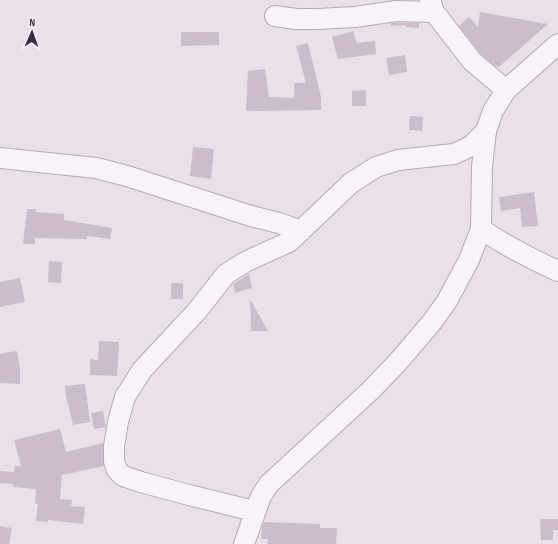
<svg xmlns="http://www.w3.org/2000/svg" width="558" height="544" font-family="'Sofia Sans Condensed',sans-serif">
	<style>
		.building { fill: #ccbdcc }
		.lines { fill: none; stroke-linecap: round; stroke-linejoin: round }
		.minor-casing { stroke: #b7a9b7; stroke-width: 22 }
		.minor { stroke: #f8f3f8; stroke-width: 20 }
	</style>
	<rect width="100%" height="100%" fill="#e9e0e9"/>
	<g class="building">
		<path d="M480,12L548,24L499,67L494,65L480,53L459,26L469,17L478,27Z"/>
		<path d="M391,23H419V28L406,27V25L391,26Z"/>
		<path d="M353,31L357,43L375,41L376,54L338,59L332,37Z"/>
		<path d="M181,32H219V45L181,46Z"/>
		<path d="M308,43L321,97V110L246,111L248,71L265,69L269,97L294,98V83H306L296,46Z"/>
		<path d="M405,55L407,72L389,75L386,58Z"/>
		<path d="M366,90V106H352V91Z"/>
		<path d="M410,116L423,117L422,131L409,130Z"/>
		<path d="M193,147L214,149L211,179L190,176Z"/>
		<path d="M534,192L538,226L522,227L520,208L501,211L499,197Z"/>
		<path d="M27,209H36V212L64,214V220L112,228L110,239L87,236V239L35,238V244H23Z"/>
		<path d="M49,261L62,262L61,283L48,282Z"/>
		<path d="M249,274L252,288L235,293L233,284Z"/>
		<path d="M20,278L25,302L0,307V282Z"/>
		<rect x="171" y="283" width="12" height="16"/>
		<path d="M250,299L268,331H251Z"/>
		<path d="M99,341L119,342L117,376L90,375V359L98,360Z"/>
		<path d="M17,351L20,370V384L0,383V354Z"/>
		<path d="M85,384L90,422L73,425L68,403H67L65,386Z"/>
		<path d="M103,411L106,427L94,429L91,413Z"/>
		<path d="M60,429L66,452L103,443L104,466L62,475L60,499L72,500L71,506L85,507L83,524L48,520V522L36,521L38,504H35L36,489L13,487V484L0,483V471L14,472L15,466H21L14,440Z"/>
		<path d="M540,519H558V530H553V540H541Z"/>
		<path d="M264,522L320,524V528H337L336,544H267L268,539H261L262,528Z"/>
		<path d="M0,526L12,528L9,544H0Z"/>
	</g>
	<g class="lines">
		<defs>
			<g id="minor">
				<path d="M430,0L434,12L472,61L506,90"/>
				<path d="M275,16L296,19H318L355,17L396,11L434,12"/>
				<path d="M0,158L96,168L127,176L251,216L279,223L301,231"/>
				<path d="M481,229C506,246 531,259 558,271"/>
				<path d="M254,511L189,495L141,482L123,476L117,470L114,461V446L118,422L125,397L142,370L197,311L226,274L247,261L289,242L351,183L376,167L398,160L454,154L471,146L486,131"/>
				<path d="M244,544L261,496L269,484L370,391L397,363L432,322L447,301L469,260L481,229L482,167L486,131L493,111L506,90L558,44"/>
			</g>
		</defs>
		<use href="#minor" class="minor-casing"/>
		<use href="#minor" class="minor"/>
	</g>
	<g transform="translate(32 32) rotate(2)" stroke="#f6f0f7" stroke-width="3" paint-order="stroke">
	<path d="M0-3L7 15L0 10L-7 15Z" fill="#412941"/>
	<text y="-6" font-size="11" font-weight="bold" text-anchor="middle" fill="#412941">N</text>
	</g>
</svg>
